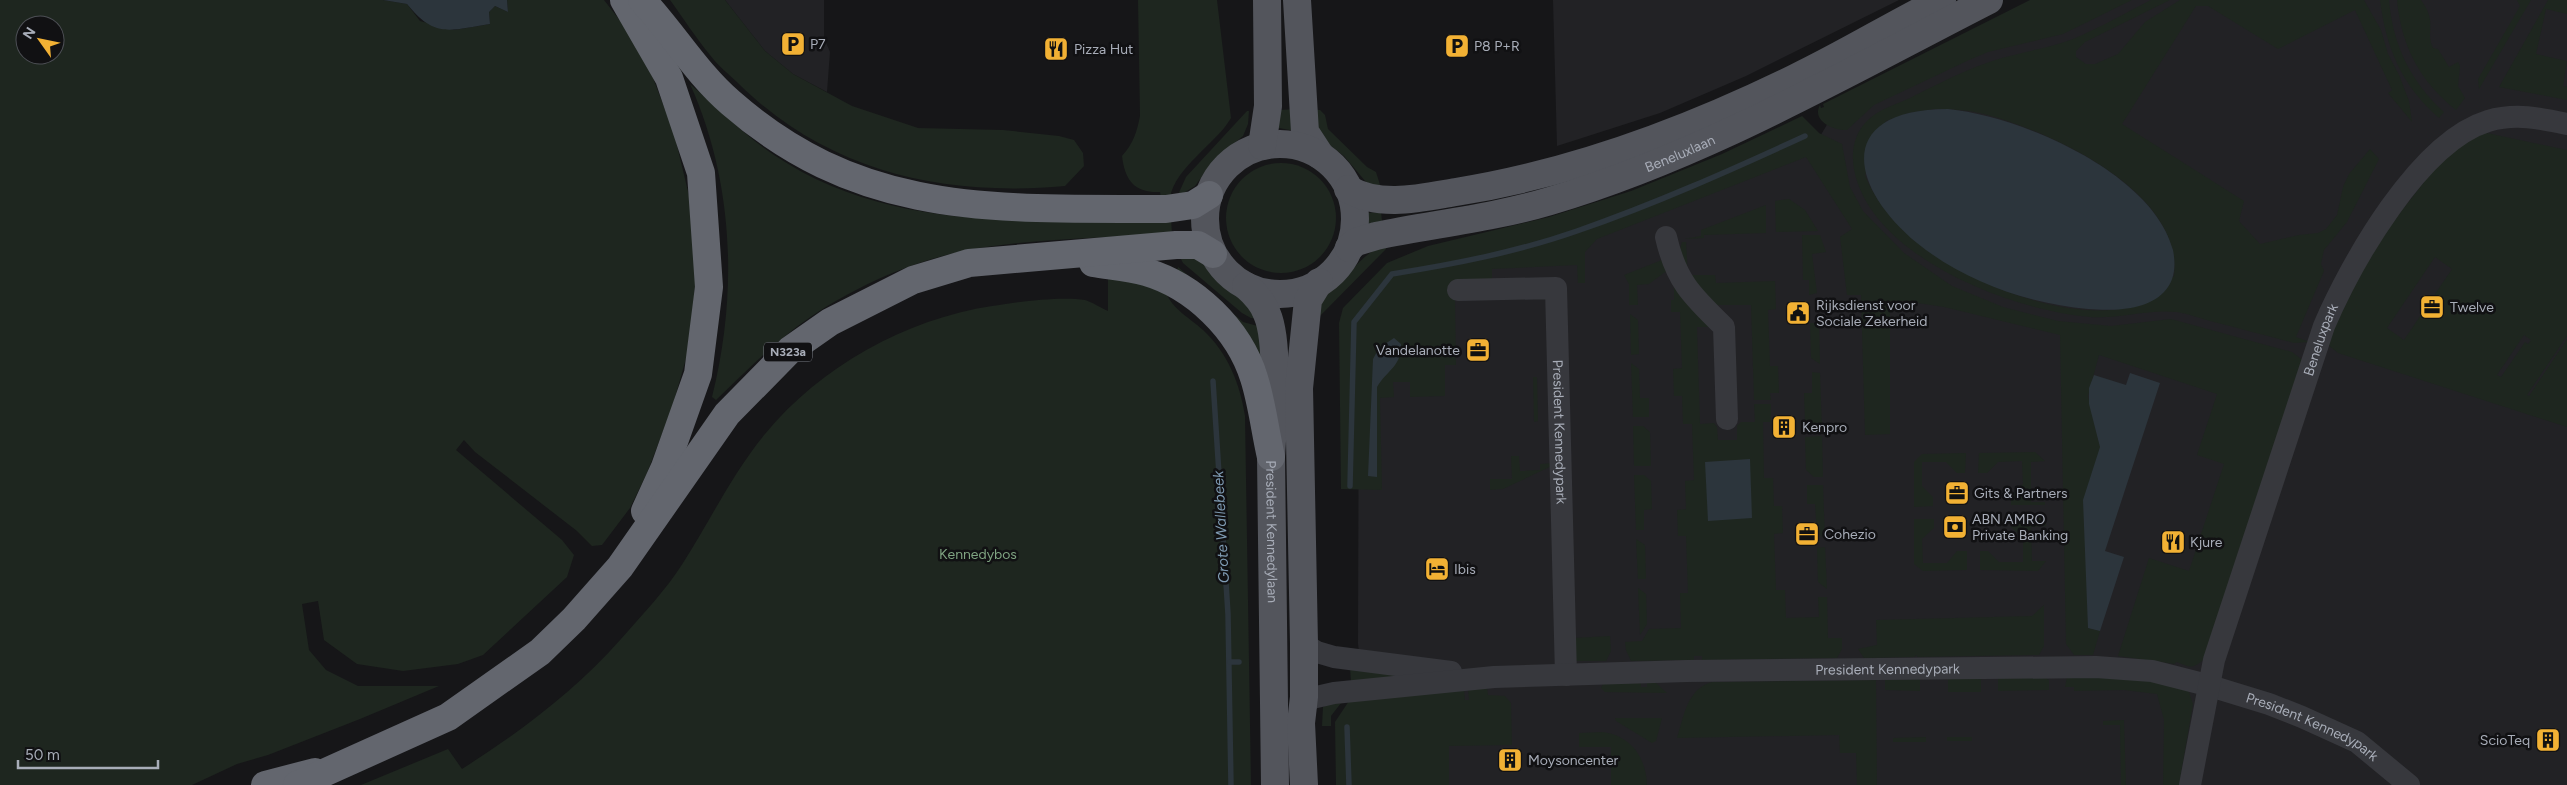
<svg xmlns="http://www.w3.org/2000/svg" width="2567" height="785" font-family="Figtree,sans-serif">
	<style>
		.built { fill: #222225 }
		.green { fill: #1e261f; fill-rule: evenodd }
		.water { fill: #2c353c }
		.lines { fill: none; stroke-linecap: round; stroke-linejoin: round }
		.stream { stroke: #2c353c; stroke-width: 5.5 }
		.minor { stroke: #37383d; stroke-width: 22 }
		.major { stroke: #53555c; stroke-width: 28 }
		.highway { stroke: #63666e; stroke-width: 28 }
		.labels { text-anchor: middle; stroke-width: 5; stroke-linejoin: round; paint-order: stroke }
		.shield { fill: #111113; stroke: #7b7e86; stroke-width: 1 }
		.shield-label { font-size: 12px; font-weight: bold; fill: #a8adb8 }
		.poi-label { font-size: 14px; fill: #a8adb8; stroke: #111113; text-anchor: start }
		.street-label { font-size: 14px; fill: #a8adb8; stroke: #111113 }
		.park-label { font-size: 14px; fill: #7fa381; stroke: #111113 }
		.water-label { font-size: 15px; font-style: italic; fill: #7f9bb3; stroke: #111113 }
	</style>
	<rect width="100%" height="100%" fill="#161618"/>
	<g class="built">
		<path d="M725,0H824V38L830,52L827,92L793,74L765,51Z"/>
		<path d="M1553,0H1899L1746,76L1660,113L1557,146Z"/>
		<path d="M2064,0H2567V785H1366L1364,705L1358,643L1359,324L1395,281L1819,138L1828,123Z"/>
	</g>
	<g class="green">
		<path d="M0,0H383L407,4L420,21L454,30L490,24L489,12L495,6L508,12L507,0H604L632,36L653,78L674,133L691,204L697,267L689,348L672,408L647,473L630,508L602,545L592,546L577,531L475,452L464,440L456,450L562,540L574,555L567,577L483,655L458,664L403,671L357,664L324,640L318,601L302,604L309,650L326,670L358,686H439L360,719L268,755L237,764L192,785H0ZM25,25H55V55H25Z"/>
		<path d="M670,0H725L765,51L793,74L852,106L918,128L1003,130L1059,136L1074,140L1083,153L1084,166L1065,186C943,197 829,172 740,85C730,75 718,66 710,55C696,38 683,18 670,0Z"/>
		<path d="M1138,0H1217L1231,118C1216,144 1175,167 1170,198H1161L1160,192C1135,193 1125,181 1122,156C1133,144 1137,132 1140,116Z"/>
		<path d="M2030,0H2132L2063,34L1988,52L1969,60L1874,105L1847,130C1834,131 1811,121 1820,105L1821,108L1824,107L1823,104Z"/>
		<path d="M2151,0H2170L2085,42L2076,51V57L2086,64H2095L2118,54L2145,22L2180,0H2364L2381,30L2388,54L2399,75L2409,101L2412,122L2388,93L2392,90L2355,10L2278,49L2208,6H2196L2122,124L2244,201L2239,221L2260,244L2299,235L2318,233L2326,229L2337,215L2343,187L2349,174L2370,149L2379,159L2347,222L2324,250L2321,264L2324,271L2296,337L2310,342L2294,343C2268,336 2241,329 2214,322C2202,319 2189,314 2177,312C2147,309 2120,319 2090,317C2015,311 1886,262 1858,184C1850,162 1850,137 1868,120C1879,109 1897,104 1910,98C1940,83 1970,67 2002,58C2026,51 2050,48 2073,39C2100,28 2125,13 2151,0ZM1935,109C1951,109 1969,110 1984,114C2050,131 2184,192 2174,276C2164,284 2146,303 2135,306C2051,329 1896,258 1865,175L1886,121L1909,113Z"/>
		<path d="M2380,0H2389C2393,45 2410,81 2444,112L2439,118C2402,86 2386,48 2380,0Z"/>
		<path d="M2397,0H2421C2438,23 2425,32 2433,48L2438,49L2449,67L2458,62L2460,66L2458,86L2465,98L2456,110C2420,82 2401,45 2397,0Z"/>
		<path d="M2517,0H2531L2479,89L2478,79L2520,6Z"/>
		<path d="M2548,0H2567V14L2546,9L2536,54L2567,61L2563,86L2567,87V100L2499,87Z"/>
		<path d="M690,84C718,108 743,134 774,155C891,234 1037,221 1171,218L1172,234C1105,238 1035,238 969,250C914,260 856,286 809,318C775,341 746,372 716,400L712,397C738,293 734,182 690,84Z"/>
		<path d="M1297,109L1295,131L1279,128V110Z"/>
		<path d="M1310,109L1320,110L1325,115L1328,129L1367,167L1376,172L1381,188L1366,182L1344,156L1323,140Z"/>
		<path d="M1247,111H1249L1248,124L1243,136L1213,161L1195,186L1177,197L1186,177Z"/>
		<path d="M1802,116L1819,133L1842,144L1850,187L1863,211L1904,253L1952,286L2003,307L2058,321L2111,326L2171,319L2292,352L2304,361L2203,660C2190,672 2186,664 2176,662L2175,664L2118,656L2149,558L2189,571L2224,464L2197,455L2217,394L2099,355L2088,396L2100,447L2088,628L2100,631L2093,655H2074L2066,644L2060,335L1944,307L1905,301L1890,302V434L1865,435L1861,295H1847L1840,237L1852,229L1806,157L1597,239L1585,252V283H1578L1577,265L1492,269V283L1455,298L1456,365H1445V396L1410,397V382H1393L1394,397L1380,398L1382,490L1341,489L1339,323L1343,308L1387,263L1428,246L1549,217L1631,191L1722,154Z"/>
		<path d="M2482,132L2567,150V336L2527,395L2529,396L2567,339V427L2338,353L2327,344L2340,311L2383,235L2441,160ZM2435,257L2452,269L2404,340L2387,328ZM2524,335L2531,340L2528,344L2525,342L2501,377L2497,375Z"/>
		<circle cx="1281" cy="218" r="55"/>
		<path d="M1789,199L1805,210L1818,231L1776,232L1775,201Z"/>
		<path d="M1766,205V233L1704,235V238L1684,239L1701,236V230Z"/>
		<path d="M1381,212L1383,229L1367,231V213Z"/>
		<path d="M1802,235H1820L1826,252L1812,254L1817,293L1809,295V280H1803Z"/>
		<path d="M1682,242H1686L1688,275H1715L1716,283L1775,281L1776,309L1768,310L1770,366H1778L1779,393H1770L1771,400H1754L1751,305H1712C1694,289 1673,268 1682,242Z"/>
		<path d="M1386,246V249L1318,318C1316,299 1332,292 1343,280C1357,266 1365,251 1386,246Z"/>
		<path d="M1180,257L1196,259L1204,264L1221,283L1252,304L1263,319L1251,318L1242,313L1183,263Z"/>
		<path d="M1662,260L1668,270L1649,284L1637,285L1638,305H1629V284L1624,275Z"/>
		<path d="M1178,267L1243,322L1265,328L1264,395L1176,278Z"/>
		<path d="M1108,272L1166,292C1171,308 1191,319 1203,330C1228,353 1240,384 1245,416L1251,785H361L448,749L462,769C520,732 575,691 621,639C642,615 666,590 683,563C710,521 732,474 765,434C820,367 906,319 992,306C1016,302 1061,296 1085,300C1092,302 1101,308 1108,311Z"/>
		<path d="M1674,284L1711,327H1697L1700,424L1714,423L1717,427L1718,440H1737V426L1741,422H1755L1754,404H1771V422H1763L1764,478H1773L1774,506H1782L1783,533L1774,534L1776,590H1785L1786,618L1819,617L1818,597H1827L1828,638H1842V649L1837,658L1702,660V656H1694V660L1631,661L1626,650L1625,642L1642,641L1649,629L1681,628L1680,593H1688L1686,536H1678L1677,510L1686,509L1685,481L1694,480L1692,424H1683L1682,396H1674L1673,369L1682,368L1680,312H1671V300H1674Z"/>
		<path d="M1630,314L1638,320L1639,354L1631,355Z"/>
		<path d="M1810,323H1819L1820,364L1811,358Z"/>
		<path d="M1631,363L1639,369L1640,398H1649V417H1633Z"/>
		<path d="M1812,372L1820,373L1822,428H1813L1805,421L1804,393H1812Z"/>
		<path d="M1533,377H1537L1538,421L1534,422Z"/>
		<path d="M1633,426H1643L1650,432L1651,466H1634Z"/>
		<path d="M1822,436L1823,477H1814L1806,470L1805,437Z"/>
		<path d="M2035,452L2045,461L2031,462V502H2045V505H2011V496L2023,484L2022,461L1998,462L1987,473H1978L1979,453Z"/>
		<path d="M1966,453L1965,473H1957L1946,462H1922V486L1933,497V506L1914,507V462L1922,454Z"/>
		<path d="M1511,456H1519L1520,471L1540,470V464L1554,463V465L1503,489L1490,490V479H1512Z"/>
		<path d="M1634,475H1644L1651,481L1652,509L1644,510V530H1636Z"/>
		<path d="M1807,485H1823L1825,539L1817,533L1815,504H1807Z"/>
		<path d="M2012,517H2046V526L2031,527L2032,561H2046L2038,571L1980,570V551H1988L1999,562H2023V538L2011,527Z"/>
		<path d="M1914,519H1934V528L1922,539L1923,563H1947L1957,551H1967V570L1923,571L1914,564Z"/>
		<path d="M1636,539L1645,545L1646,579H1638Z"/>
		<path d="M1825,547L1827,589L1818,582L1817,548Z"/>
		<path d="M1638,588L1646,594L1647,624L1640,635Z"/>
		<path d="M2044,605V646L2039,655L1917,657V655L1914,657L1864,658L1858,649L1877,645L1876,620L2032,616Z"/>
		<path d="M1610,636L1611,651L1606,661H1574V638Z"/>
		<path d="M1350,667L1414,673L1351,683Z"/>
		<path d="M2067,677C2097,677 2164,677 2189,692L2193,704L2179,785H2163L2164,720L2157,694L2124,690L2074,691V687H2065Z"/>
		<path d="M1998,678H2046L2049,680V690L1998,691Z"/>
		<path d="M1920,679V691L1885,690V680Z"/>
		<rect x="1948" y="679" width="33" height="13"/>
		<path d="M1876,680L1877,785H1857L1856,753H1840L1839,735L1677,738C1684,716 1687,689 1712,682Z"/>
		<path d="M1641,683V687H1647V683H1656L1667,693L1605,692L1601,688L1603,684Z"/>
		<path d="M1487,688L1488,695L1505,696L1511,703L1512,745L1449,746V785H1336L1335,722L1349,701L1464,689L1465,700H1469L1468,689Z"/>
		<path d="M1341,703L1331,716V726H1322L1323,707L1326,705Z"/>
		<path d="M1615,718H1662L1656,741L1652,743L1616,721Z"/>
		<path d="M2124,720L2126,785H2121L2120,725H2103V721Z"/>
		<path d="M1603,732C1631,736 1646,757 1647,785H1611V747H1579V733Z"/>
		<path d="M1926,737V742H1893V738Z"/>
		<rect x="1947" y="737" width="25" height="4"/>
	</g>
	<g class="water">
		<path d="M383,0H507L508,12L495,6L489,12L490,24C450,30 435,39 407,4Z"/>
		<path d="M1948,109C2021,116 2153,173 2173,250C2176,265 2175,281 2164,292C2146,311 2112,311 2088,309C2028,304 1964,281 1917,243C1847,185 1836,109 1948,109Z"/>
		<path d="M1394,338L1401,344C1402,366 1387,370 1377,387V477L1368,476L1373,359L1379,348Z"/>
		<path d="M2130,373L2160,383L2105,551L2124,557L2100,631L2088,628L2083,500L2100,447L2089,404V388L2094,375L2126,385Z"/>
		<path d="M1750,459L1752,518L1708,521L1705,462Z"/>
	</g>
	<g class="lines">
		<g class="stream">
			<path d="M1213,381L1228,614L1231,785"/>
			<path d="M1350,486L1354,322L1392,274C1455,264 1517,252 1577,231C1655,204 1731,170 1805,136"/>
			<path d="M1230,662H1239"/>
			<path d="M1347,727L1349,785"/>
		</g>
		<g class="minor">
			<path d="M1666,237C1676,281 1692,296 1724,327L1727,419"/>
			<path id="s1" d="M1458,290L1556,288L1566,675"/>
			<path d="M1304,644L1317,652L1334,657L1451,672"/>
			<path id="s2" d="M1303,706L1312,698L1334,693L1494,677L1687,671L2096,667L2152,671L2207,685L2269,704L2302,717L2357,742L2409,785"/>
			<path id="s3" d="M2190,785L2214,660L2324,326C2351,263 2419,142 2488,121C2515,113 2540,118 2567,124"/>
		</g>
		<g class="major">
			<path d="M1297,0L1305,132L1320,155"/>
			<circle cx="1280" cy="219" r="75"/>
			<path d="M1262,146L1268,106L1267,0"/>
			<path d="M1348,189C1380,208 1421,198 1456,192C1575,173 1687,131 1795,78C1845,54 1892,25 1942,0"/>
			<path id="s4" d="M1349,248L1356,242L1376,236C1434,224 1493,218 1550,201C1705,155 1846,73 1989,0"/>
			<path id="s5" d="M1246,286C1255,294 1263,302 1267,314C1280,344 1273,422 1271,457L1275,785"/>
			<path d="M1304,785L1301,723L1304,697V644L1299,388L1308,300L1319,282"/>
		</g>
		<g class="highway">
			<path d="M624,0L669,78L701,173L709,287L698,374L665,467L645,511"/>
			<path d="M642,0C673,33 696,73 731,103C864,219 1000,208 1166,209L1193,205L1209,195"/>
			<path d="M1093,263C1110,266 1128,267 1146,272C1194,286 1239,329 1254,378C1262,403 1265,431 1271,457"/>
			<path d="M265,785L315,772"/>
			<path d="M297,785L448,717L540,652L574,619L620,567L727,414L790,350L830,322L913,280L969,263L1176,245H1198L1213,254"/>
		</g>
	</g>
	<defs>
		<symbol id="parking-square" viewBox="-11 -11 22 22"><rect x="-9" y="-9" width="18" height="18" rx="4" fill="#f2b134" stroke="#111113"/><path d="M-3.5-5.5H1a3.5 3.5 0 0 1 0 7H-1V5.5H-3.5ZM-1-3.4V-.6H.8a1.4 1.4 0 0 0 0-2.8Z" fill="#111"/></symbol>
		<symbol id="restaurant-square" viewBox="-11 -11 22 22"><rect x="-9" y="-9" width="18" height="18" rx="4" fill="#f2b134" stroke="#111113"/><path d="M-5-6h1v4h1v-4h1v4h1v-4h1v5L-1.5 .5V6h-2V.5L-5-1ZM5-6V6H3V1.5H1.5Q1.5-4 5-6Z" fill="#111"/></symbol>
		<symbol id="office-square" viewBox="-11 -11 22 22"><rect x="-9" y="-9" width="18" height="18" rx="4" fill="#f2b134" stroke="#111113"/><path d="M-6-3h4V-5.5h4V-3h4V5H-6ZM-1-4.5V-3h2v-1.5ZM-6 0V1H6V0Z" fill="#111"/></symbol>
		<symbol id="civic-square" viewBox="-11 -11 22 22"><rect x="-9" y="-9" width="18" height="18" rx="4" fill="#f2b134" stroke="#111113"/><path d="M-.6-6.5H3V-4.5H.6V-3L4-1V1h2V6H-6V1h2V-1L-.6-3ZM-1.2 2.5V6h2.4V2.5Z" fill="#111"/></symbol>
		<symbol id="building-square" viewBox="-11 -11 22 22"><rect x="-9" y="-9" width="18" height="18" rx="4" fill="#f2b134" stroke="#111113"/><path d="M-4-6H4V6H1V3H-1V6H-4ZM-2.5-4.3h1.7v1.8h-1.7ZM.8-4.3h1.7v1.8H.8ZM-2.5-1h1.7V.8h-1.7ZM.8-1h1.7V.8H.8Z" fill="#111"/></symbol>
		<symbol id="bank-square" viewBox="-11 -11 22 22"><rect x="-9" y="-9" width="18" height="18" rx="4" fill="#f2b134" stroke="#111113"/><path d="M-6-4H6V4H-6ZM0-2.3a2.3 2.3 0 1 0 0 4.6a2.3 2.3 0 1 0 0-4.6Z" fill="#111"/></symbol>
		<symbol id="hotel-square" viewBox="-11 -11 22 22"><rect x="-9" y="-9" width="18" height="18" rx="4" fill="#f2b134" stroke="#111113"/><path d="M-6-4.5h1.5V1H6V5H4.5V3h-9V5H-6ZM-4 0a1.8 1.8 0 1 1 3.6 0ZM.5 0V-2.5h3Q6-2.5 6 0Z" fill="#111"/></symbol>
	</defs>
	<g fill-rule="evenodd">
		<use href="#parking-square" x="779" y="30" width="28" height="28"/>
		<use href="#parking-square" x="1443" y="32" width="28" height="28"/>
		<use href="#restaurant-square" x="1042" y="35" width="28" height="28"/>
		<use href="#office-square" x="2418" y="293" width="28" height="28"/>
		<use href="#civic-square" x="1784" y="299" width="28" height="28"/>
		<use href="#office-square" x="1464" y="336" width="28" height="28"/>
		<use href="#building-square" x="1770" y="413" width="28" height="28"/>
		<use href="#office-square" x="1943" y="479" width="28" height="28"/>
		<use href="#bank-square" x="1941" y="513" width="28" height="28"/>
		<use href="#office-square" x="1793" y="520" width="28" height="28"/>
		<use href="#restaurant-square" x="2159" y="528" width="28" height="28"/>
		<use href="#hotel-square" x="1423" y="555" width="28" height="28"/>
		<use href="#building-square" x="2534" y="726" width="28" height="28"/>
		<use href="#building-square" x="1496" y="746" width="28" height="28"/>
	</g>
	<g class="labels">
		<rect class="shield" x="764" y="342.5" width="48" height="19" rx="4"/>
		<g class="shield-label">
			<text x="788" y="356">N323a</text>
		</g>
		<g class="poi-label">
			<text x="810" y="49">P7</text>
			<text x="1474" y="51">P8 P+R</text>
			<text x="1074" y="54">Pizza Hut</text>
			<text x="1816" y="310">Rijksdienst voor<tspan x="1816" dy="16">Sociale Zekerheid</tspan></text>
			<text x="2450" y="312">Twelve</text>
			<text x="1460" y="355" text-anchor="end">Vandelanotte</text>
			<text x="1802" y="432">Kenpro</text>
			<text x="1974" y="498">Gits &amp; Partners</text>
			<text x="1972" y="524">ABN AMRO<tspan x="1972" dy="16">Private Banking</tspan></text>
			<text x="1824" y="539">Cohezio</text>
			<text x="2190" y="547">Kjure</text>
			<text x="1454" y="574">Ibis</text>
			<text x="2530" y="745" text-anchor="end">ScioTeq</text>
			<text x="1528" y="765">Moysoncenter</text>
		</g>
		<g class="street-label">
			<text dy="5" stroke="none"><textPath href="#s4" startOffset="346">Beneluxlaan</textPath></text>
			<text dy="5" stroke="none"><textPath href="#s3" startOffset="465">Beneluxpark</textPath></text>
			<text dy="5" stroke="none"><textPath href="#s1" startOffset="242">President Kennedypark</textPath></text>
			<text dy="5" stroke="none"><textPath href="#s5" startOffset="254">President Kennedylaan</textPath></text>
			<text dy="5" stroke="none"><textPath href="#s2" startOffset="589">President Kennedypark</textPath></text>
			<text dy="5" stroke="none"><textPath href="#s2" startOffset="1024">President Kennedypark</textPath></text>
		</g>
		<g class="park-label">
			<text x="978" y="559">Kennedybos</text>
		</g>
		<g class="water-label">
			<text transform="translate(1221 527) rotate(-93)" y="5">Grote Wallebeek</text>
		</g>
	</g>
	<g transform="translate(40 40) rotate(303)"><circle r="24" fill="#111113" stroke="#4d4f55"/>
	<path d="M0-4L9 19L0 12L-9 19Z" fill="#f2b134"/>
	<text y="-8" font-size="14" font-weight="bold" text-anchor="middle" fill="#a8adb8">N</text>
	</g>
	<path d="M18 760v8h140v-8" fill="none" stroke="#a8adb8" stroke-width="2.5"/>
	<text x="25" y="760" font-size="15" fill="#a8adb8" stroke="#111113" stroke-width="4" paint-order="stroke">50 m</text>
</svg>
